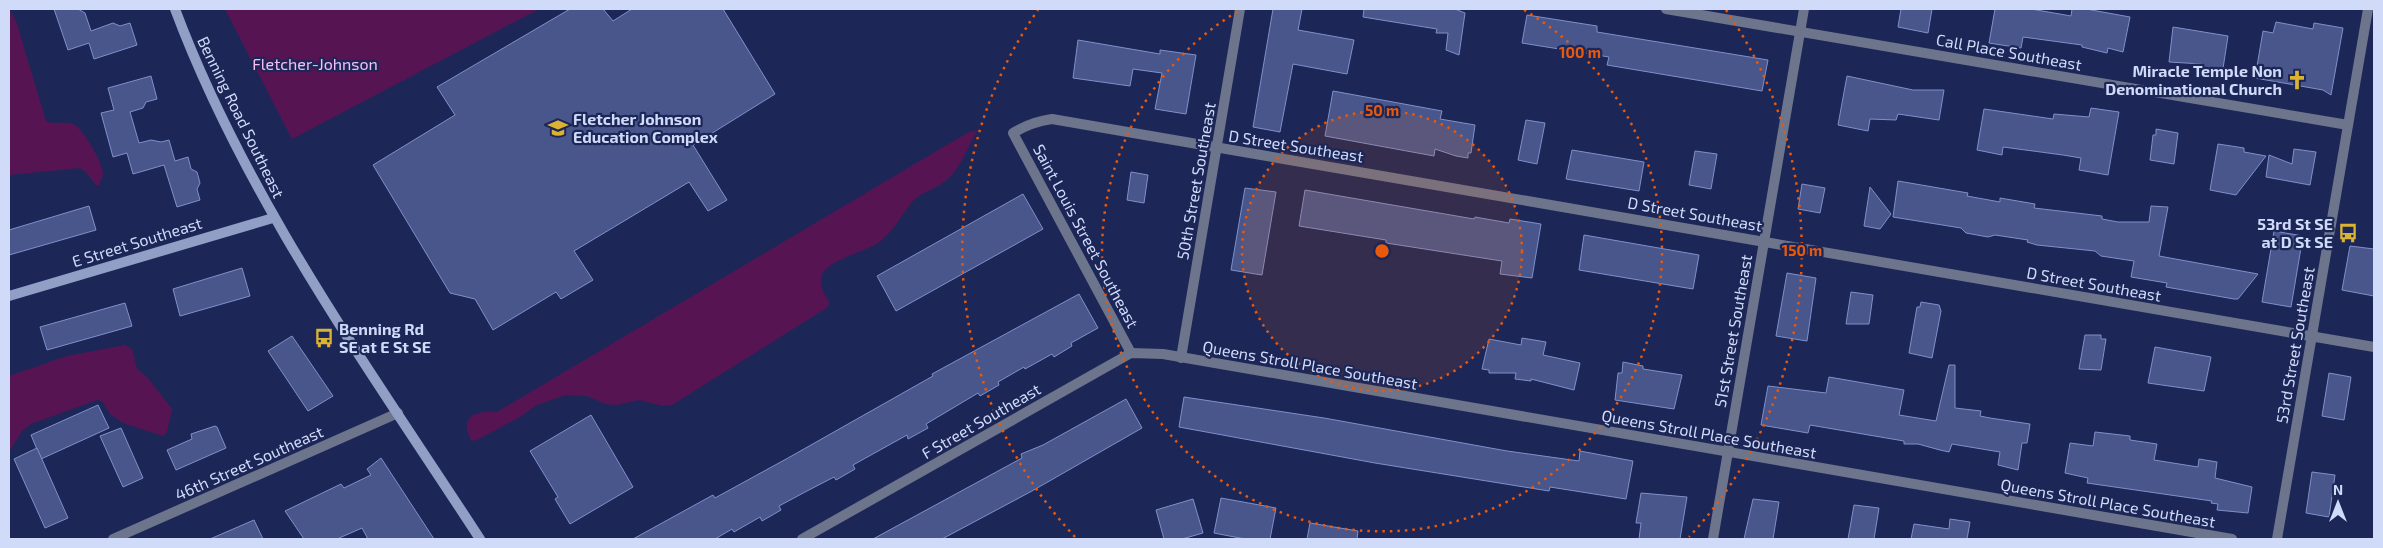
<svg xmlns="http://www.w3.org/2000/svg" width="2383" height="548" font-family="'Exo 2',sans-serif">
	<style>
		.green { fill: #571453 }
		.building { fill: #48568b; stroke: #7f90c9 }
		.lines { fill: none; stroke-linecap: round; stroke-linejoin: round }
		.street { stroke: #6d758d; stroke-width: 10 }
		.secondary { stroke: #919ec5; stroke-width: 10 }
		.ring { fill: none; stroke: #e8590c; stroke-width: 2.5; stroke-dasharray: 2.5 5 }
		.labels { text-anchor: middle; stroke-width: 4.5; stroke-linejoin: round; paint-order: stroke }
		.street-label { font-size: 16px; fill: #d0daf9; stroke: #1d2757 }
		.park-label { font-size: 16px; fill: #fbbef3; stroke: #1d2757 }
		.poi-label { font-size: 16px; font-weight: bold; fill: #d0daf9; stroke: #1d2757; text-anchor: end }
		.centre { fill: #e8590c; stroke: #1d2757; stroke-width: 2.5 }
		.ring-label { font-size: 15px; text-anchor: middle; font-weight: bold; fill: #e8590c; stroke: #1d2757; stroke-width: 4.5; stroke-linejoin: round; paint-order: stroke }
	</style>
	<rect width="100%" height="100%" fill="#1d2757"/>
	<g class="green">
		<path d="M9,9L16,21L46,121C54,125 64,121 73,124C83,128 103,163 103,174C103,177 100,181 99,185H96L87,173L80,168L9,175Z"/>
		<path d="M225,9H539L292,139Z"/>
		<path d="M978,130C967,146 963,165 948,179C938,188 923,191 913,201C901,215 894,231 879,242C863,253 839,256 825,270C817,279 823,294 829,301L828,307L672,405L663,406L639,400L617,405L605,404L587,396L565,395L535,406L520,417L475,441L471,440C458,415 477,411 497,412L967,133Z"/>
		<path d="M125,345L132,349L137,369L147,377L172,409L167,432L163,436L123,423L110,414L103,402L97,400L31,424L22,431L9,452V376L67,356Z"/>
	</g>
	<g class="building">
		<path d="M54,9H78L85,13L91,31L113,23L120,26L130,23L137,45L94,59L89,43L68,50Z"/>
		<path d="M570,9H603L613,21L632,9H723L775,94L693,145L727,200L708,211L689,182L574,251L593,280L561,299L556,292L493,330L475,299L450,293L373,165L455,115L437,87Z"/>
		<path d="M1273,9H1302L1298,30L1354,40L1347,74L1293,64L1280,132L1253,127Z"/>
		<path d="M1364,9H1455L1465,13L1459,55L1446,50L1448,33H1436L1437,29L1363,17Z"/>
		<path d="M1901,9H1932L1928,33L1898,27Z"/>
		<path d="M1995,9H2031L2071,16L2072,9H2086L2130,17L2123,52L2108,48L2107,53L2082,47V45L2023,37L2021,48L1989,43Z"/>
		<path d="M1527,15L1597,26V32L1768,60L1762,91L1607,65L1609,57L1522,43Z"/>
		<path d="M2276,22L2313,29L2314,23L2343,28L2331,95L2323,90L2255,78L2263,31L2273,33Z"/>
		<path d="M2173,27L2228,36L2222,75L2199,72L2202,64L2169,62Z"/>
		<path d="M1078,40L1160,54V50L1196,55L1186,114L1155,109L1162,73L1133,69L1130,86L1073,78Z"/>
		<path d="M151,76L157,99L146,102L143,108L130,112L139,143L151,140L161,142L169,140L175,161L188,157L191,169L197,172L200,183L197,189L200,200L177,207L164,165L133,174L127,153L113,157L101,113L114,110L108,88Z"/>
		<path d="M1847,76L1913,90H1944L1939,120L1898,114L1896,120L1870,119L1868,131L1838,125Z"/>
		<path d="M1333,91L1442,111L1440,119L1475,125L1471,153H1468V158L1456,156L1435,149L1434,156L1325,136Z"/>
		<path d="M2091,108L2119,112L2108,175L2079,170L2081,158L2063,155L2003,147L2002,155L1977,150L1984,109L2053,119L2054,114L2089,117Z"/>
		<path d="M1526,120L1545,123L1537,164L1518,160Z"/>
		<path d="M2156,129L2178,133L2174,164L2150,160L2153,135H2156Z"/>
		<path d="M2218,144L2244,148V152L2266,156L2236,195L2210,190Z"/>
		<path d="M2294,149L2316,152L2310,185L2266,177L2269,155L2292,164Z"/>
		<path d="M1572,150L1644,162L1639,191L1566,179Z"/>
		<path d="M1695,151L1717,154L1711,189L1689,185Z"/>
		<path d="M1131,172L1148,175L1144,203L1127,200Z"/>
		<path d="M1898,181L1968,193L1967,196L2000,202V198L2035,204L2034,208L2102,216V219L2118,222H2149L2151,206L2168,207L2159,256L2258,274L2238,299H2234L2166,287L2167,283L2131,277L2134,261L2101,256L2095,251L2037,245L2027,242L2028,240L1995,235L1988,237L1966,233L1961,228L1893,217Z"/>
		<path d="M1802,184L1825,188L1820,213L1798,209Z"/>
		<path d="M1870,187L1891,214L1880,229L1864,226Z"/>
		<path d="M1245,188L1276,192L1262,275L1231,270Z"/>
		<path d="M1305,190L1474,219L1475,217L1509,223L1510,219L1541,224L1532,278L1500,274L1502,261L1386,243V240L1299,226Z"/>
		<path d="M1023,194L1043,229L896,311L877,276Z"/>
		<path d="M89,206L96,230L9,255V230Z"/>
		<path d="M2274,231L2303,236L2291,307L2262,302Z"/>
		<path d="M1584,235L1699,255L1693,289L1579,270Z"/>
		<path d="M2350,246L2374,249V296L2342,290Z"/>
		<path d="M242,268L250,296L180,316L173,289Z"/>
		<path d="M1787,273L1816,278L1807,341L1776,336Z"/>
		<path d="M1851,292L1873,295L1869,324H1846Z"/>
		<path d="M1079,294L1098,328L1071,343L1072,346L1054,357L1052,354L1025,369L1024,367L998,382L999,385L980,396L978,393L926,424L928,428L908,439L907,435L853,465L855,469L836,480L834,477L807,491L779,506L781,510L762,521L760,517L734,532L732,529L715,539H633L713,495L715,498L788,458L933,376L932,374Z"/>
		<path d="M1921,302L1939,305L1941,311L1932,358L1909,353L1917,307H1920Z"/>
		<path d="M125,303L132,326L47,350L40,327Z"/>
		<path d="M2085,335H2101V339H2106L2101,370L2079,369Z"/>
		<path d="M292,336L333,396L308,411L268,351Z"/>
		<path d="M1522,338L1546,342L1543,355L1580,363L1574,390L1531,379V381L1515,379L1516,373H1489V370L1482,369L1489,339L1521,345Z"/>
		<path d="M2155,347L2211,357L2204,391L2148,383Z"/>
		<path d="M1623,362L1643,366V369L1682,375L1674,409L1615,400L1618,373H1622Z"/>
		<path d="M1949,365H1955V408L1981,411L1980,416L1990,418L2030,424L2027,443H2022L2018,470L1998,465L2000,452L1952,444L1949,452L1940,450L1918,444H1904V441L1810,425L1808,433L1761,425L1768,386L1826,393L1829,377L1904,390L1899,415L1936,421Z"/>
		<path d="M2329,373L2351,377L2344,420L2322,416Z"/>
		<path d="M1184,397L1324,418L1507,451L1579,461L1580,451L1633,461L1626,499L1550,487L1549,491L1375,463L1179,427Z"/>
		<path d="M1126,399L1142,428L1032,491L942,539H873L1022,458L1021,454L1043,445Z"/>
		<path d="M98,405L109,428L41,459L31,435Z"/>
		<path d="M591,415L633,487L570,524L555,499L558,497L530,451Z"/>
		<path d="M215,426L217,427L226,448L176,470L167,450L192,439L191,434Z"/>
		<path d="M121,428L143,478L123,487L100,436Z"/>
		<path d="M2095,432L2130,436V440L2157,444L2154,460L2198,467L2199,459L2217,462L2215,478L2252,487L2248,513L2217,510L2218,504L2211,503L2212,501L2087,483L2088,478L2065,473L2070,443L2093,446Z"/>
		<path d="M37,448L68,518L45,528L14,459Z"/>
		<path d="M381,458L434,539H368L362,528L337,539H304L285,511L341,484L344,488L371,475L367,469Z"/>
		<path d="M2312,472L2335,475L2329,517L2306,513Z"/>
		<path d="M1641,493L1687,497L1680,539H1639L1641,523H1636Z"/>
		<path d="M1221,498L1276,508L1270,539H1245L1214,533Z"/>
		<path d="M1193,499L1203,533L1182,539H1164L1156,510Z"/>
		<path d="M1753,499L1779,502L1773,539H1744Z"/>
		<path d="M1854,505L1879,508L1874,539H1848Z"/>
		<path d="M1950,519L1970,522L1967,539H1911L1914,524L1949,529Z"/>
		<path d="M254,520L263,539H210Z"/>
		<path d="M1310,523L1358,531L1357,539H1307Z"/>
	</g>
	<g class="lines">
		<g class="street">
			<path d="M1666,9L2348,125"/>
			<path d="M1131,353L1013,133C1026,125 1037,121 1052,119L2374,347"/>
			<path d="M1181,358L1240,9"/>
			<path d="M113,539L398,413"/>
			<path d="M802,539L1131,353L1163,354L2232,539"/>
			<path d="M1713,539L1804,9"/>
			<path d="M2277,539L2368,9"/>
		</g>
		<g class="secondary">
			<path d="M175,9C247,201 369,368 480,539"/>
			<path d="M9,296L273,218"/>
		</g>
	</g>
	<circle cx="1382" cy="251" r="140" fill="#e8590c" fill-opacity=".12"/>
	<g class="ring">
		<circle cx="1382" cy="251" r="140"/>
		<path d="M1524 10A280 280 0 1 1 1240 10"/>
		<path d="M1075 537A420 420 0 0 1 1038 10M1726 10A420 420 0 0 1 1689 537"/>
	</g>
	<defs>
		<symbol id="church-bare" viewBox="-9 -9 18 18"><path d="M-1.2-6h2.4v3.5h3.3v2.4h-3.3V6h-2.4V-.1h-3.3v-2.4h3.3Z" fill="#dab333" stroke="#1d2757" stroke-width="2.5" paint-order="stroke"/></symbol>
		<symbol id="school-bare" viewBox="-9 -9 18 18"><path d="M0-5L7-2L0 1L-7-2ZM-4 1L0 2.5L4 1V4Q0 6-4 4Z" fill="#dab333" stroke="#1d2757" stroke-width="2.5" paint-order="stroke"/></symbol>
		<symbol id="bus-bare" viewBox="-9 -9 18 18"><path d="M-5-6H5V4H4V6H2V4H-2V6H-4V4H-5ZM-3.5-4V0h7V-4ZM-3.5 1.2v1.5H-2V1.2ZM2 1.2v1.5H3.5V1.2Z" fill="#dab333" stroke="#1d2757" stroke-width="2.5" paint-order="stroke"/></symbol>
	</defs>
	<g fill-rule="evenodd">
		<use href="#church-bare" x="2283" y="66" width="28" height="28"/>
		<use href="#school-bare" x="544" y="114" width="28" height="28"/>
		<use href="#bus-bare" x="2334" y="219" width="28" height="28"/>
		<use href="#bus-bare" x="310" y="324" width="28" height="28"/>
	</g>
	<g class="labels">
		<g class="street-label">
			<text transform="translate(2009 52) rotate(10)" y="6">Call Place Southeast</text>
			<text transform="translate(241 117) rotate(64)" y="6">Benning Road Southeast</text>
			<text transform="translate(1296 146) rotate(9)" y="6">D Street Southeast</text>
			<text transform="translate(1196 181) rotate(-80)" y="6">50th Street Southeast</text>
			<text transform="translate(1695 214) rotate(10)" y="6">D Street Southeast</text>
			<text transform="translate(1086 236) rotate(62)" y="6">Saint Louis Street Southeast</text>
			<text transform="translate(137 242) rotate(-17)" y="6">E Street Southeast</text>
			<text transform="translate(2094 284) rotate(10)" y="6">D Street Southeast</text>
			<text transform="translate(1733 331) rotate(-80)" y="6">51st Street Southeast</text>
			<text transform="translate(2295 345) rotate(-80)" y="6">53rd Street Southeast</text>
			<text transform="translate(1310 365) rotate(10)" y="6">Queens Stroll Place Southeast</text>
			<text transform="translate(981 421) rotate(-30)" y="6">F Street Southeast</text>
			<text transform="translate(1709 434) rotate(10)" y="6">Queens Stroll Place Southeast</text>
			<text transform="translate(249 463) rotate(-24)" y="6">46th Street Southeast</text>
			<text transform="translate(2108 503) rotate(10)" y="6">Queens Stroll Place Southeast</text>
		</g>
		<g class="park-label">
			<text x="315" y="70">Fletcher-Johnson</text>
		</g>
		<g class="poi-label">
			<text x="2282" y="77">Miracle Temple Non<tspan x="2282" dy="18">Denominational Church</tspan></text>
			<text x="573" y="125" text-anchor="start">Fletcher Johnson<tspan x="573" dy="18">Education Complex</tspan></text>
			<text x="2333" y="230">53rd St SE<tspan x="2333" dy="18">at D St SE</tspan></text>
			<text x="339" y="335" text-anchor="start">Benning Rd<tspan x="339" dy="18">SE at E St SE</tspan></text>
		</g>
	</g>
	<circle cx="1382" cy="251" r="8" class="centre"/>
	<g class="ring-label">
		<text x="1580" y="58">100 m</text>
		<text x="1382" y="116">50 m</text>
		<text x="1802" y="256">150 m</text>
	</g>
	<rect width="2383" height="548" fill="none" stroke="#d0daf9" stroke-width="20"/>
	<g transform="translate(2338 503)" stroke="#1d2757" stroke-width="4" paint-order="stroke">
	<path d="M0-4L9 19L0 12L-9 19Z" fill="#d0daf9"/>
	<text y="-8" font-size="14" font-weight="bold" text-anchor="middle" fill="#d0daf9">N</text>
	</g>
</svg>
